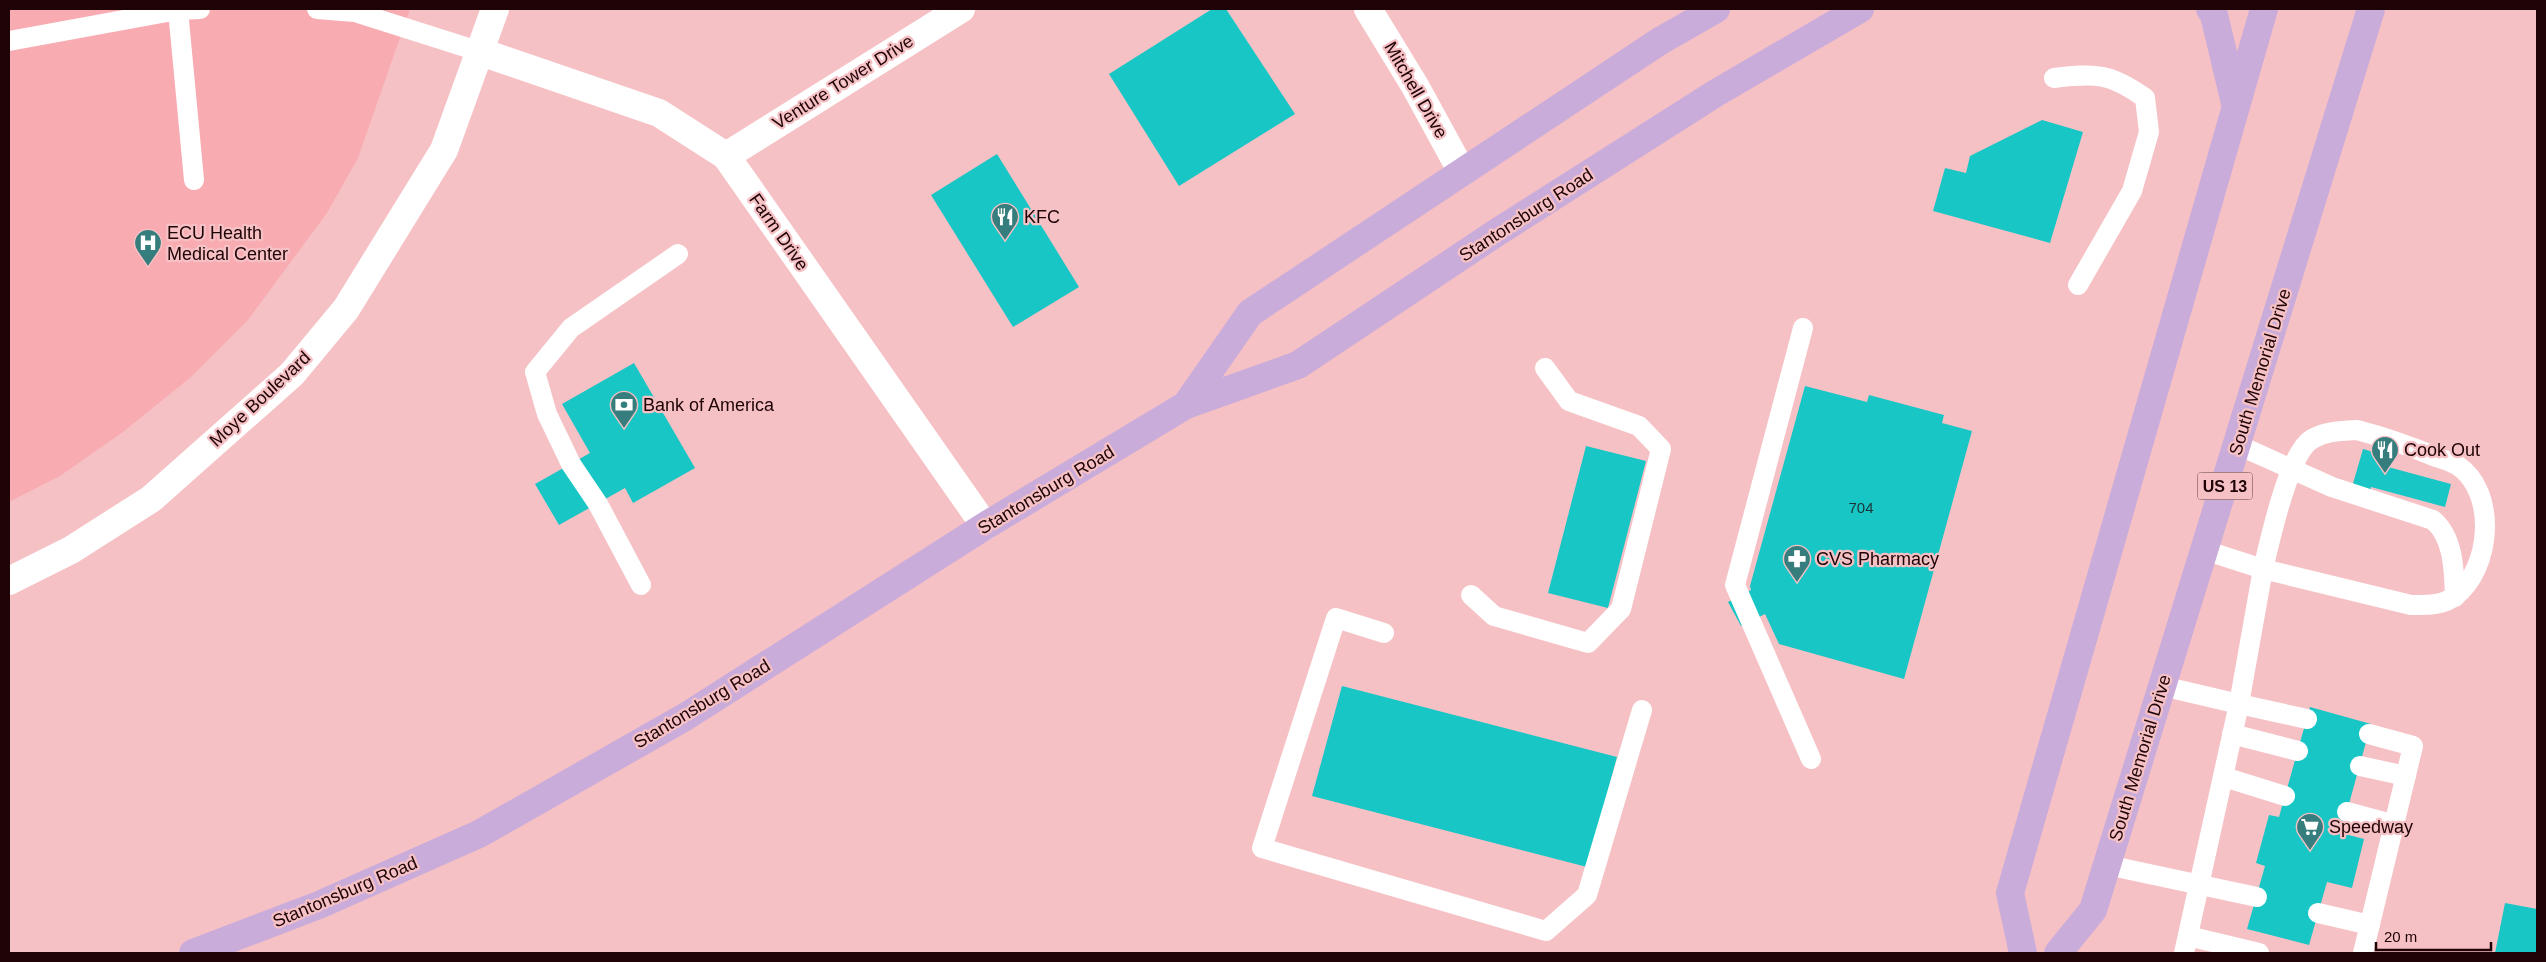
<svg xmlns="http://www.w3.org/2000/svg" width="2546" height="962" font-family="Helvetica,sans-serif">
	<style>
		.built { fill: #f8acb2 }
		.building { fill: #18c6c5 }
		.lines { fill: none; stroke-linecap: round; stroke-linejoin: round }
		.service { stroke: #fff; stroke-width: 20 }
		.minor { stroke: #fff; stroke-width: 28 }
		.tertiary { stroke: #fff; stroke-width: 28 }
		.primary { stroke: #caacda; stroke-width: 28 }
		.labels { text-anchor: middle; stroke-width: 4.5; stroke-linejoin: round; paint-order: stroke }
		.number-label { font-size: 15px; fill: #1c3436 }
		.shield { fill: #f6c1c5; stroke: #5f3c40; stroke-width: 1 }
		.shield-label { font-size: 16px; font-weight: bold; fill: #1e0307 }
		.street-label { font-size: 18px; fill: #1e0307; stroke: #f6c1c5 }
		.poi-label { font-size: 18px; fill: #1e0307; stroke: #f6c1c5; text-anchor: start }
	</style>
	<rect width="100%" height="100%" fill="#f6c1c5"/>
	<path class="built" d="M9,9H410L358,158L327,213L248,320L191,377L123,432L60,476L9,502Z"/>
	<g class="building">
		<path d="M1212,9H1226L1295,114L1179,186L1109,74Z"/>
		<path d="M2042,120L2083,132L2050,243L1933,211L1945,168L1966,173L1970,156Z"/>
		<path d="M997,154L1079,287L1013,327L931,195Z"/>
		<path d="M634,363L695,468L633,503L625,488L559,525L535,484L590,453L562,404Z"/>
		<path d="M1805,386L1867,402L1869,395L1944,415L1942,423L1972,431L1904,679L1779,644L1765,614L1741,626L1728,602L1751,590L1750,586Z"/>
		<path d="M1586,446L1646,461L1608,608L1548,593Z"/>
		<path d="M2363,449L2380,454L2377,464L2451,484L2445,507L2371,487L2370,492L2352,487Z"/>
		<path d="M1342,686L1617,757L1587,867L1312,796Z"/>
		<path d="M2310,707L2371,724L2341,833L2364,839L2352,888L2327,882L2309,945L2247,929L2265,866L2256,863L2269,815L2279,817Z"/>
		<path d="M2505,903L2537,909V953H2495Z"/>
	</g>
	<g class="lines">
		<g class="service">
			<path d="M317,9L355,12L481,52"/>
			<path d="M178,10L194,180"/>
			<path d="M9,41L178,10L200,9"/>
			<path d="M2054,78C2096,73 2110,73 2145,98L2149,132L2132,191L2078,285"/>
			<path d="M1803,328L1735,585L1811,759"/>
			<path d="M2357,430C2384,437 2410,446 2436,457C2443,459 2451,462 2457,465C2498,492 2491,569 2455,596C2442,606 2427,605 2411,605L2263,569C2270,541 2288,453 2312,439C2326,431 2341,431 2357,430Z"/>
			<path d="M2238,445L2332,487L2433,520C2454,538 2454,570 2455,597"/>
			<path d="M641,585L598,504L571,464L547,414L535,372L571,328L678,254"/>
			<path d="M1471,595L1494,616L1588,643L1621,609L1661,449L1639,426L1569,401L1545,368"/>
			<path d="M1384,633L1336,618L1262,848L1546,931L1587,895L1642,710"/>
			<path d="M2162,686L2239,704L2263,569L2204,550"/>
			<path d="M2232,734L2298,751"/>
			<path d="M2360,766L2406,776"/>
			<path d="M2224,777L2285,796"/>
			<path d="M2347,812L2395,825"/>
			<path d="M2107,865L2257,897"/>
			<path d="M2318,913L2370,925"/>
			<path d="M2188,936L2259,953"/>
			<path d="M2184,953L2239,704L2307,719"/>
			<path d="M2363,953L2413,746L2369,734"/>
		</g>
		<g class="minor">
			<path d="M1368,9L1415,86L1462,172"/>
			<path d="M481,52L659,113L726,156L985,526"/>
			<path d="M726,156L961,9"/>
		</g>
		<path class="tertiary" d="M9,581L71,550L151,499L292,374L346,309L444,150L495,9"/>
		<g class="primary">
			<path d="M2210,9L2214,15L2235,103"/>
			<path d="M1186,405L1250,313L1660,41L1716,9"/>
			<path d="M193,953L319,905L479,834L685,717L985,526L1186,405L1298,365L1496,233L1716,93L1860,9"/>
			<path d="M2023,953L2010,893L2264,9"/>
			<path d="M2058,953L2093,910L2371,9"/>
		</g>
	</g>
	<defs>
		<symbol id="restaurant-pin" viewBox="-11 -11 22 30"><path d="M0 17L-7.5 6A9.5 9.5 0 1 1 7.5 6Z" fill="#367e7d" stroke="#f6c1c5"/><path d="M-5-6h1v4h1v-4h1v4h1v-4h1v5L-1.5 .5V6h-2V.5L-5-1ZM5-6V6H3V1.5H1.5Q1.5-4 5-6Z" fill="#fff"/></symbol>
		<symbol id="hospital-pin" viewBox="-11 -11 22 30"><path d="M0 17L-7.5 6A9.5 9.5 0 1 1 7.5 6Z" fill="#367e7d" stroke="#f6c1c5"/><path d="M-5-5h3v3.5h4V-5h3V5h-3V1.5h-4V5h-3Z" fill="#fff"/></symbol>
		<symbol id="bank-pin" viewBox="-11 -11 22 30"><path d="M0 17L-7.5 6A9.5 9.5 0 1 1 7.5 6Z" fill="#367e7d" stroke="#f6c1c5"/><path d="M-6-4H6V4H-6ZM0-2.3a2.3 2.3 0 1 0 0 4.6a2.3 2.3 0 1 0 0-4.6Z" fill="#fff"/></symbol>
		<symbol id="pharmacy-pin" viewBox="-11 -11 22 30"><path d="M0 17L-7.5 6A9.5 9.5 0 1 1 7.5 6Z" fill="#367e7d" stroke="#f6c1c5"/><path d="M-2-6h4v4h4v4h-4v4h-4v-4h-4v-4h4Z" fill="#fff"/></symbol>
		<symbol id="supermarket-pin" viewBox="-11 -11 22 30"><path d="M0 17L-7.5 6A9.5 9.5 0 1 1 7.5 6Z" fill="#367e7d" stroke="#f6c1c5"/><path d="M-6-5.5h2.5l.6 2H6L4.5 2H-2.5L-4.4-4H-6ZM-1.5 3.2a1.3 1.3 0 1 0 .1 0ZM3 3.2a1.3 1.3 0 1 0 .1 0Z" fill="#fff"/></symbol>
	</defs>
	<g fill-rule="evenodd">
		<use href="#restaurant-pin" x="989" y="201" width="32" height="43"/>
		<use href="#hospital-pin" x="132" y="227" width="32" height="43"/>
		<use href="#bank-pin" x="608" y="389" width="32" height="43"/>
		<use href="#restaurant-pin" x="2369" y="434" width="32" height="43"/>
		<use href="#pharmacy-pin" x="1781" y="543" width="32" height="43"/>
		<use href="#supermarket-pin" x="2294" y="811" width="32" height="43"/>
	</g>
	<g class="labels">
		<g class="number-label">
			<text x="1861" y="513">704</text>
		</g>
		<rect class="shield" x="2197.5" y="472.5" width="55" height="27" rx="4"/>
		<g class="shield-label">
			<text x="2225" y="492">US 13</text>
		</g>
		<g class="street-label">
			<text transform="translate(843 82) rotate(-32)" y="6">Venture Tower Drive</text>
			<text transform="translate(1416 90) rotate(60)" y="6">Mitchell Drive</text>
			<text transform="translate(1526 215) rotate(-33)" y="6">Stantonsburg Road</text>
			<text transform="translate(779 232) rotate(55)" y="6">Farm Drive</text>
			<text transform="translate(2260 372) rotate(-73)" y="6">South Memorial Drive</text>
			<text transform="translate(260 399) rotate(-43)" y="6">Moye Boulevard</text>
			<text transform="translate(1046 490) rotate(-31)" y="6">Stantonsburg Road</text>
			<text transform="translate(702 704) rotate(-31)" y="6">Stantonsburg Road</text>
			<text transform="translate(2140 758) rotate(-73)" y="6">South Memorial Drive</text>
			<text transform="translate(345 892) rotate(-23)" y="6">Stantonsburg Road</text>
		</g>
		<g class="poi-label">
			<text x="1024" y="223">KFC</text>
			<text x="167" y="239">ECU Health<tspan x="167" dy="21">Medical Center</tspan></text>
			<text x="643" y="411">Bank of America</text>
			<text x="2404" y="456">Cook Out</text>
			<text x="1816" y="565">CVS Pharmacy</text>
			<text x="2329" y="833">Speedway</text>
		</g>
	</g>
	<rect width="2546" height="962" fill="none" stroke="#1e0307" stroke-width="20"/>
	<path d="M2376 942v8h115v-8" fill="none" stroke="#1e0307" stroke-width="2.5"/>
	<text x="2384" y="942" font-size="15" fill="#1e0307" stroke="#f6c1c5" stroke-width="4" paint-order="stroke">20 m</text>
</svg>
